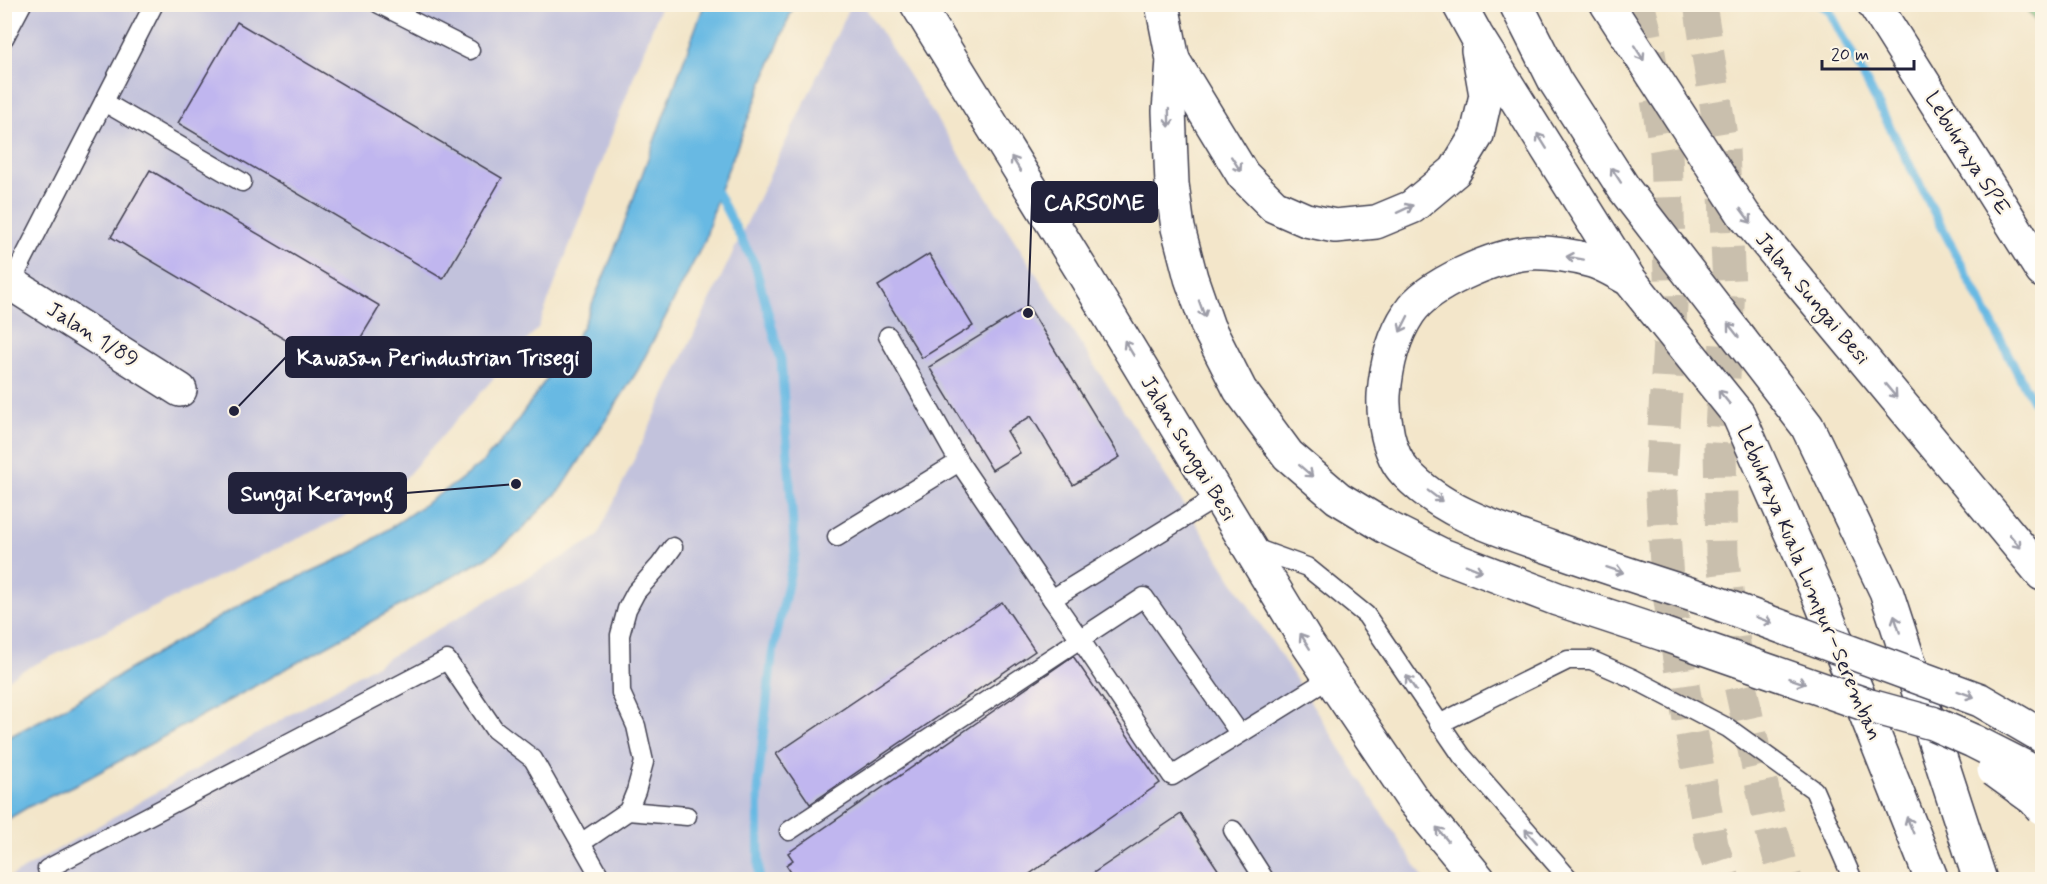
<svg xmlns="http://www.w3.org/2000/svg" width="2047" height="884" font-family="Mynerve,sans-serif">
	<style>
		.industrial { fill: #c2c2dc }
		.green { fill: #84ca85; stroke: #537660; stroke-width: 1.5 }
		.water { fill: #68b9e3; stroke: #456e8f; stroke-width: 1.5 }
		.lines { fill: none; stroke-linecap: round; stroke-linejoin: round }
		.stream { stroke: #68b9e3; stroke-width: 9 }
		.building { fill: #c0b6ef }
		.highway-tunnel { stroke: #c9bfad; stroke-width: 33; stroke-dasharray: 33 16; stroke-linecap: butt }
		.lane-casing { stroke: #413f50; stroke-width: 21 }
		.street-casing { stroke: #413f50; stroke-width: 36 }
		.primary-casing { stroke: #413f50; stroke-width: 36 }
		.highway-casing { stroke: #413f50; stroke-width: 36 }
		.lane { stroke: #fff; stroke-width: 18 }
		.street { stroke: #fff; stroke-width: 33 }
		.primary { stroke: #fff; stroke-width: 33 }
		.highway { stroke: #fff; stroke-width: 33 }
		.primary-bridge-casing { stroke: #413f50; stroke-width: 36; stroke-linecap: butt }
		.primary-bridge { stroke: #fff; stroke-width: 33 }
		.oneway { stroke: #9c9ca7 }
		.labels { text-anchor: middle; stroke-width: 4.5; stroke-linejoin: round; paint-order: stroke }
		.street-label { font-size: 21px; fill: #22223b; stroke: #fcf5e5 }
		.leader { fill: none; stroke: #22223b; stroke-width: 2 }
		.callout-dot { fill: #22223b; stroke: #fcf5e5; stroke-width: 2 }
		.callout { fill: #22223b; stroke: #22223b; stroke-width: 2 }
		.callout-label { font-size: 22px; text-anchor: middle; font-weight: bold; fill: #fff }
	</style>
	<rect width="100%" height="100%" fill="#fcf5e5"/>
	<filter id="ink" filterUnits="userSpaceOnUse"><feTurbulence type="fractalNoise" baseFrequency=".0167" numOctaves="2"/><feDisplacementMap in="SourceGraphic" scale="12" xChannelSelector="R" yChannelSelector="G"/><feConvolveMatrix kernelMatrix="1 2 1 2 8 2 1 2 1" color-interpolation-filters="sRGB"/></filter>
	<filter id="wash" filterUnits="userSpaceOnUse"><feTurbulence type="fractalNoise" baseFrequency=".008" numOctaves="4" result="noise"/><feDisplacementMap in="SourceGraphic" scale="24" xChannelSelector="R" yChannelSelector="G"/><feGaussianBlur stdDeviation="1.35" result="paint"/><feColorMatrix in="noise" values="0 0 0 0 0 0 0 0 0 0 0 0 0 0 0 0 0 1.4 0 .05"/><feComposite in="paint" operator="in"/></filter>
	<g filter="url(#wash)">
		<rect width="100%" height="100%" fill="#f3e6ca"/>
		<g class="industrial">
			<path d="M863,4L1424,879L5,880L597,537L851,5Z"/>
			<path d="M5,5H661L538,328L391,494L19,672L5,682Z"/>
		</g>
		<path class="green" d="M2025,5H2042V32Z"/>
		<path class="water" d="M704,5H794L718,194L705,240L638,370L562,488L513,538L488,557L87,779L28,807L5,821V739L60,710L245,602L356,551L456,483L484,461L509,433L582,328L613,254Z"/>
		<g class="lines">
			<g class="stream">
				<path d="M1820,4L1829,10L2024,385L2042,416"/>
				<path d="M712,187L718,194L755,265L781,360L795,553L772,655L758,783L759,880"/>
			</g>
		</g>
		<g id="blocks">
			<g class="building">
				<path d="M237,22L502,178L443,279L178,123Z"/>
				<path d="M150,170L380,306L340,372L111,237Z"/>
				<path d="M929,254L973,326L922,358L878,286Z"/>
				<path d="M1028,306L1120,457L1073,485L1031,416L1007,431L1020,453L992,470L929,367Z"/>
				<path d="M1002,602L1035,651L810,804L776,754Z"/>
				<path d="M1073,656L1160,783L1021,880H803L799,874L794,877L786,865L793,860L788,853Z"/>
				<path d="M1181,814L1225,880H1083Z"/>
			</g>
		</g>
	</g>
	<g filter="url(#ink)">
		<use href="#blocks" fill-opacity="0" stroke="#413f50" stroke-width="1.5"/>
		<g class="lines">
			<g class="highway-tunnel">
				<path d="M1638,4L1645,30L1666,152L1671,306L1661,479L1667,581L1683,686L1712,845L1724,880"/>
				<path d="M1700,4L1723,149L1729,288L1720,447L1722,554L1739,680L1772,832L1786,880"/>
			</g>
			<defs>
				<g id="lane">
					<path d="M379,4L470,50"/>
					<path d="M4,38L22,4"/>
					<path d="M104,102L242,182"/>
					<path d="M11,283L154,4"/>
					<path d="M888,336L959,462L1052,599L1219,496"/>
					<path d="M837,537L959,462"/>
					<path d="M1249,546L1307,567L1366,615L1462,756L1570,880"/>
					<path d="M1439,724L1568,660H1591L1632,678L1728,728L1814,790L1853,880"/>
					<path d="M1240,734L1144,597L1080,639L1172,776L1330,678"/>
					<path d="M628,811L687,816"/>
					<path d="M1233,830L1265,880"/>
					<path d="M789,831L1080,639L1052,599"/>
					<path d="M581,843L628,811L636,791L644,762L636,726L621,693L620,635L627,609L636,592L660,565L673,547"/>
					<path d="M47,869L447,660L494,729L533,759L602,880"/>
				</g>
				<path id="street" d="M4,279L180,390"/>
				<g id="primary">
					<path d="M917,4L1084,274L1307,643L1413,800L1479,880"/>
					<path d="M1162,4L1173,60L1169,111L1172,184L1178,228L1191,278L1208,327L1240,390L1288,455L1338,498L1386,527L1442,555L1557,599L1663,634"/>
					<path d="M1459,4L1476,35L1629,279L1738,414L1818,594L1932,880"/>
					<path d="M1516,4L1555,81L1625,190L1807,426L1886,591L1980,880"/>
					<path d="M1607,4L1744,215L2042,574"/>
					<path d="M1173,60L1243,175L1274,206L1306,220L1335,226L1376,222L1412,207L1455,171L1477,135L1486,95L1478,50"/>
					<path d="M1629,279C1617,273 1605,265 1592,261C1573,256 1548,252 1529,253C1495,256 1428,284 1409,313C1393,337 1386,367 1384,395C1383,418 1388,454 1405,472C1443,513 1498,529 1549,547C1602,566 1655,583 1709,600"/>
				</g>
				<path id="highway" d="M1874,4L2042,271"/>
			</defs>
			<use href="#lane" class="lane-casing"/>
			<use href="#street" class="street-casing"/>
			<use href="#primary" class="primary-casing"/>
			<use href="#highway" class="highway-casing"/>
			<use href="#lane" class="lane"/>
			<use href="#street" class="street"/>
			<use href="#primary" class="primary"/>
			<use href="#highway" class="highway"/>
			<defs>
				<g id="primary-bridge">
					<path d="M1709,600L1980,700L2042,736"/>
					<path d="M1663,634L1870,706L1932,723L1973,741L2042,776"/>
					<path d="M1994,770L2034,799L2042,808"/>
				</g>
			</defs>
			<use href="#primary-bridge" class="primary-bridge-casing"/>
			<use href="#primary-bridge" class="primary-bridge"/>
		</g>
		<defs><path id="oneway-shaft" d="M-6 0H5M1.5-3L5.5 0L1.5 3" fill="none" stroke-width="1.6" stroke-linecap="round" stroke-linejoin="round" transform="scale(1.5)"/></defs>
		<g class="oneway">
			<use href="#oneway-shaft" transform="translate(1639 53) rotate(57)"/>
			<use href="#oneway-shaft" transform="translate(1169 118) rotate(89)"/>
			<use href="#oneway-shaft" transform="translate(1542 141) rotate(-122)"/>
			<use href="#oneway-shaft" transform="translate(1016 164) rotate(-122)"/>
			<use href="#oneway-shaft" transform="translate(1236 164) rotate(57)"/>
			<use href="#oneway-shaft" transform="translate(1616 175) rotate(-123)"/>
			<use href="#oneway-shaft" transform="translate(1405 209) rotate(-25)"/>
			<use href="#oneway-shaft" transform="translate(1746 216) rotate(53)"/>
			<use href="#oneway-shaft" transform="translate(1575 258) rotate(-170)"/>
			<use href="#oneway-shaft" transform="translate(1202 309) rotate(70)"/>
			<use href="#oneway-shaft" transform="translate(1404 324) rotate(117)"/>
			<use href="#oneway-shaft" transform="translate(1733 330) rotate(-128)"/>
			<use href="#oneway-shaft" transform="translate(1129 348) rotate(-121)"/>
			<use href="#oneway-shaft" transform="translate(1891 391) rotate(50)"/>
			<use href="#oneway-shaft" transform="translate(1724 397) rotate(-129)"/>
			<use href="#oneway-shaft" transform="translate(1306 471) rotate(41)"/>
			<use href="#oneway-shaft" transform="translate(1435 496) rotate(37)"/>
			<use href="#oneway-shaft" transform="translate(2015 541) rotate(50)"/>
			<use href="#oneway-shaft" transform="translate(1474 568) rotate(22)"/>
			<use href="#oneway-shaft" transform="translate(1615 570) rotate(18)"/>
			<use href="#oneway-shaft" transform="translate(1764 620) rotate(20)"/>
			<use href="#oneway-shaft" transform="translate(1897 624) rotate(-108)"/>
			<use href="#oneway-shaft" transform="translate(1305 641) rotate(-122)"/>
			<use href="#oneway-shaft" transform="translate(1797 681) rotate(19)"/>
			<use href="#oneway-shaft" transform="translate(1411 683) rotate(-124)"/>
			<use href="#oneway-shaft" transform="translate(1966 694) rotate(20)"/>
			<use href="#oneway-shaft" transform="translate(1910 825) rotate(-112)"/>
			<use href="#oneway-shaft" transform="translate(1442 834) rotate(-130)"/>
			<use href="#oneway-shaft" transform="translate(1531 836) rotate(-131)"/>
		</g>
	</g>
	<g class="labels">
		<g class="street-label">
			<text transform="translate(1968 153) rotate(58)" y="7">Lebuhraya SPE</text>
			<text transform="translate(1813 298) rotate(50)" y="7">Jalan Sungai Besi</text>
			<text transform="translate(93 334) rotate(32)" y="7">Jalan 1/89</text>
			<text transform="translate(1189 448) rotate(59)" y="7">Jalan Sungai Besi</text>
			<text transform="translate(1810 583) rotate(67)" y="7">Lebuhraya Kuala Lumpur–Seremban</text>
		</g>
	</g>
	<path class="leader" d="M1028 313L1032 202M234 411L286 357M516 484L406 493"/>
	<g class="callout-dot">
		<circle cx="1028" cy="313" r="6"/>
		<circle cx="234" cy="411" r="6"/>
		<circle cx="516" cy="484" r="6"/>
	</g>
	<g class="callout">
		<rect x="1032" y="182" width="125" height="40" rx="6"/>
		<rect x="286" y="337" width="305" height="40" rx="6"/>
		<rect x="229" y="473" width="177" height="40" rx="6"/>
	</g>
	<g class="callout-label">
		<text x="1094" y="210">CARSOME</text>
		<text x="438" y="365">Kawasan Perindustrian Trisegi</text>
		<text x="317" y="501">Sungai Kerayong</text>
	</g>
	<rect width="2047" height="884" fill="none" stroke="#fcf5e5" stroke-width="24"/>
	<path d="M1822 60v9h92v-9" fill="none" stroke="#22223b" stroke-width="3"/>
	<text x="1831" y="60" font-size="18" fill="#22223b" stroke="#fcf5e5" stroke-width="4.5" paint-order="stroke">20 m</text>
</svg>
